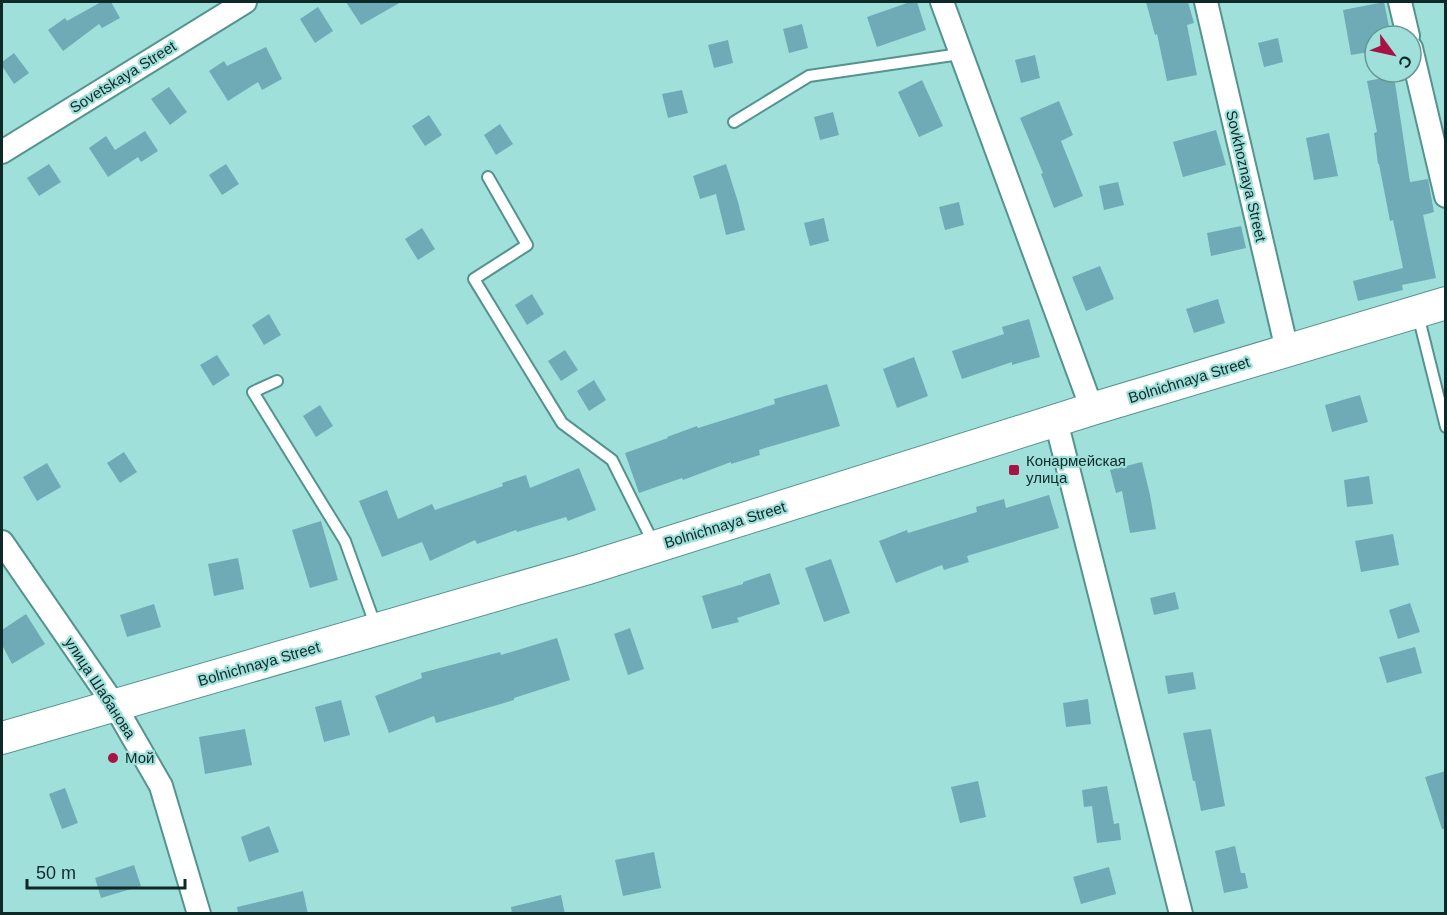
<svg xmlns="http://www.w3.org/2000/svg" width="1447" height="915" font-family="Helvetica,sans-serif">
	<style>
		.building { fill: #6eabb6 }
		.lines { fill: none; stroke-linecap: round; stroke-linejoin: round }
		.lane-casing { stroke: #55938f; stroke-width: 14 }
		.street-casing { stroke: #55938f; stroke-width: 26 }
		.secondary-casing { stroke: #55938f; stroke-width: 34 }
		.lane { stroke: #fff; stroke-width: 10 }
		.street { stroke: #fff; stroke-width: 22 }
		.secondary { stroke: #fff; stroke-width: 32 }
		.poi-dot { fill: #a81244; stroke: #a0e0db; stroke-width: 2 }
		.labels { text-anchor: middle; stroke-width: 4.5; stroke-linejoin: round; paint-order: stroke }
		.street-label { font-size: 15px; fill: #0e2927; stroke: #a0e0db }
		.poi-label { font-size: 15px; fill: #0e2927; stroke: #a0e0db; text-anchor: start }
	</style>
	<rect width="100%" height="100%" fill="#a0e0db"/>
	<g class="building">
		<path d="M101,2H111L120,18L102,28L99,24L63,51L48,30L65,18L67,21Z"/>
		<path d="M346,2H401L361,25Z"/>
		<path d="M910,2H917L926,30L877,47L867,17Z"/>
		<path d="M1146,2H1188L1194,23L1187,25L1197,75L1167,81L1157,34L1155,35Z"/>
		<path d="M1384,2L1391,36H1375V51L1351,55L1343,10Z"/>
		<path d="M318,7L333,31L315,43L300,19Z"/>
		<path d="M802,24L808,48L789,53L783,29Z"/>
		<path d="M1278,38L1283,62L1264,67L1258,43Z"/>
		<path d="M728,40L733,63L714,68L708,45Z"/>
		<path d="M266,47L282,79L262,90L258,82L228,101L209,71L224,61L227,66Z"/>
		<path d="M14,53L29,73L14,84L2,66V62Z"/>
		<path d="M1035,55L1040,78L1021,83L1015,60Z"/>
		<path d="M1394,76L1410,182L1428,179L1434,212L1423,215L1436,278L1402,285L1403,290L1358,301L1353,281L1403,268L1393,220L1390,221L1379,164H1378L1374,133L1377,132L1367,81Z"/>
		<path d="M922,80L943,126L919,137L898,92Z"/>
		<path d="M169,87L187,112L170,125L151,99Z"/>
		<path d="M682,90L688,113L668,118L662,94Z"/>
		<path d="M1059,101L1073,135L1061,141L1083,196L1054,208L1041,174L1043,173L1020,118Z"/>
		<path d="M833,112L839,135L820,140L814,117Z"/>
		<path d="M429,115L442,135L425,146L412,126Z"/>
		<path d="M500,124L513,144L496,155L484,135Z"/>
		<path d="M1216,130L1226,165L1183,177L1173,142Z"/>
		<path d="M145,131L158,151L141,162L138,157L108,177L89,148L106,136L115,150Z"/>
		<path d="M1329,133L1338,176L1314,180L1306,138Z"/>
		<path d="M49,164L61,182L39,196L27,178Z"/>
		<path d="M226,164L239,184L222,195L209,175Z"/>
		<path d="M726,164L738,202L745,230L726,235L716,194L700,199L693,176Z"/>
		<path d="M1118,182L1124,205L1104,210L1099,186Z"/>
		<path d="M959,202L964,225L945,230L939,207Z"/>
		<path d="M824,218L829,241L810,246L804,223Z"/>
		<path d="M1241,226L1246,248L1211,256L1207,233Z"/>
		<path d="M422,228L435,249L418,260L405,239Z"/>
		<path d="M1100,266L1114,299L1086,311L1072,277Z"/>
		<path d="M532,294L544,314L527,325L515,305Z"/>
		<path d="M1218,299L1225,323L1194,333L1186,309Z"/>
		<path d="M269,314L281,335L264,345L252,325Z"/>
		<path d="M1029,319L1040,357L1012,365V362L962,379L952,351L1004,334L1002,327Z"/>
		<path d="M565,350L578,370L561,381L548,361Z"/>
		<path d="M217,355L230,375L213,386L200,365Z"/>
		<path d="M914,357L928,396L897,408L883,369Z"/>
		<path d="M594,380L606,400L589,411L577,391Z"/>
		<path d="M827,384L840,426L759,450L760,455L731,464V462L683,480L682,478L639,493L625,453L668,438L667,437L697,426L698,428L775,404L774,399Z"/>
		<path d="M1360,395L1368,422L1332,432L1325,405Z"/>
		<path d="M320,405L333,426L316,437L303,416Z"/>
		<path d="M124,452L137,472L120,483L107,463Z"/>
		<path d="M1142,462L1150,495L1156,529L1130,533L1122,491L1116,493L1110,470Z"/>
		<path d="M47,463L61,487L37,501L23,477Z"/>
		<path d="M579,468L596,510L568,521L566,517L517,532L516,530L477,544L475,540L430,561L422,542L382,557L359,501L387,490L398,519L432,504L435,510L503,486L502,483L526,475L530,488Z"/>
		<path d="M1369,476L1373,504L1347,507L1344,480Z"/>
		<path d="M1049,495L1059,528L967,556L969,562L944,570L942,565L896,583L879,541L907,530L908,533L977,512L976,507L1004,499L1006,508Z"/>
		<path d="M321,521L338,580L310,588L292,530Z"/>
		<path d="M1393,534L1399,565L1361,572L1355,541Z"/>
		<path d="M238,558L244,589L214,596L208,564Z"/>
		<path d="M831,559L850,613L824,622L805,568Z"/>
		<path d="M770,573L780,604L737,618L739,622L712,629L702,596L743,584V582Z"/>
		<path d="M1175,592L1179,609L1154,615L1150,598Z"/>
		<path d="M1410,603L1420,632L1398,639L1389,610Z"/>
		<path d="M154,604L161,627L127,637L120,615Z"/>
		<path d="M26,614L45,644L12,664L2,645V630Z"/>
		<path d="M630,628L644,669L628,675L614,634Z"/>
		<path d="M557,638L570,680L514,698V700L436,723L434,716L389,733L375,696L422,678L421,673L500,652L501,655Z"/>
		<path d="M1415,647L1422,673L1387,683L1379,657Z"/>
		<path d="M1193,672L1196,689L1168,694L1165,676Z"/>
		<path d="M1088,699L1091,724L1066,727L1063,703Z"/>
		<path d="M341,700L350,735L324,742L315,707Z"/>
		<path d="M245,729L252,765L205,774L199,737Z"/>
		<path d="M1211,729L1225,806L1201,811L1195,781H1193L1183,733Z"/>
		<path d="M1446,771V829H1442L1425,777Z"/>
		<path d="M978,781L986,817L960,823L951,787Z"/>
		<path d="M1107,786L1114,824L1119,823L1121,840L1097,843L1092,806L1084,807L1082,790Z"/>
		<path d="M65,788L78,823L62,829L49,794Z"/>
		<path d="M269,826L279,852L249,862L241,837Z"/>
		<path d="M1235,846L1241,873H1245L1248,888L1224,893L1215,851Z"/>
		<path d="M654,852L661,888L623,896L615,860Z"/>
		<path d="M134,865L141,886L101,898L95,878Z"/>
		<path d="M1109,867L1116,894L1081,904L1073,877Z"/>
		<path d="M303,891L308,914H238L237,907Z"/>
		<path d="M561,895L565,914H512L511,907Z"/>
	</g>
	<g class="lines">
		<defs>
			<g id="lane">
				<path d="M734,122L809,76L960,54"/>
				<path d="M488,177L527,245L474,279L562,423L612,460L654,544"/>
				<path d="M1418,315L1446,427"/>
				<path d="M277,381L253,392L345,541L376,627"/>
			</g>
			<g id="street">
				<path d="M942,2L1092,409"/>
				<path d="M1206,2L1287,350"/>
				<path d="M1400,2L1408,36"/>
				<path d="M1411,48L1446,196"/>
				<path d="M2,152L245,2"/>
				<path d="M1056,421L1181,914"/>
				<path d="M2,542L115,706L161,786L199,914"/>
			</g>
			<path id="secondary" d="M2,738L585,569L1092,409L1446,303"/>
		</defs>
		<use href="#lane" class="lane-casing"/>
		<use href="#street" class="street-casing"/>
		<use href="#secondary" class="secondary-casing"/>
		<use href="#lane" class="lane"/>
		<use href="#street" class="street"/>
		<use href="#secondary" class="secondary"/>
	</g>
	<g class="poi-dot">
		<rect x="1008" y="464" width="12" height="12" rx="3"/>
		<circle cx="113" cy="758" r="6"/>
	</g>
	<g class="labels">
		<g class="street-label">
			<text transform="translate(123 77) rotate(-32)" y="5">Sovetskaya Street</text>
			<text transform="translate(1246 176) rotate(77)" y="5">Sovkhoznaya Street</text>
			<text transform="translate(1189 380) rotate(-17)" y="5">Bolnichnaya Street</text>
			<text transform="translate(725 525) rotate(-17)" y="5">Bolnichnaya Street</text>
			<text transform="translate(259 664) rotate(-16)" y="5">Bolnichnaya Street</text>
			<text transform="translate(100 688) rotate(57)" y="5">улица Шабанова</text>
		</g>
		<g class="poi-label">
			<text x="1026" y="466">Конармейская<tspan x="1026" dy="17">улица</tspan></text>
			<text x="125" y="763">Мой</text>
		</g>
	</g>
	<rect width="1447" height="915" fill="none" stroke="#0e2927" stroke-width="6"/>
	<g transform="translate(1393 54) rotate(123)"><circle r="28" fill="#a0e0db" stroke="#669793" stroke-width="1.5"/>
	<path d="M0-4.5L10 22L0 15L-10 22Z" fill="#a81244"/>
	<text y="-9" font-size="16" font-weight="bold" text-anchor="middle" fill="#0e2927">С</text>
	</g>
	<path d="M27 879v9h158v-9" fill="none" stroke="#0e2927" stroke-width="3"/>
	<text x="36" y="879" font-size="18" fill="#0e2927" stroke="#a0e0db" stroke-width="4.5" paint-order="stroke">50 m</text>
</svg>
